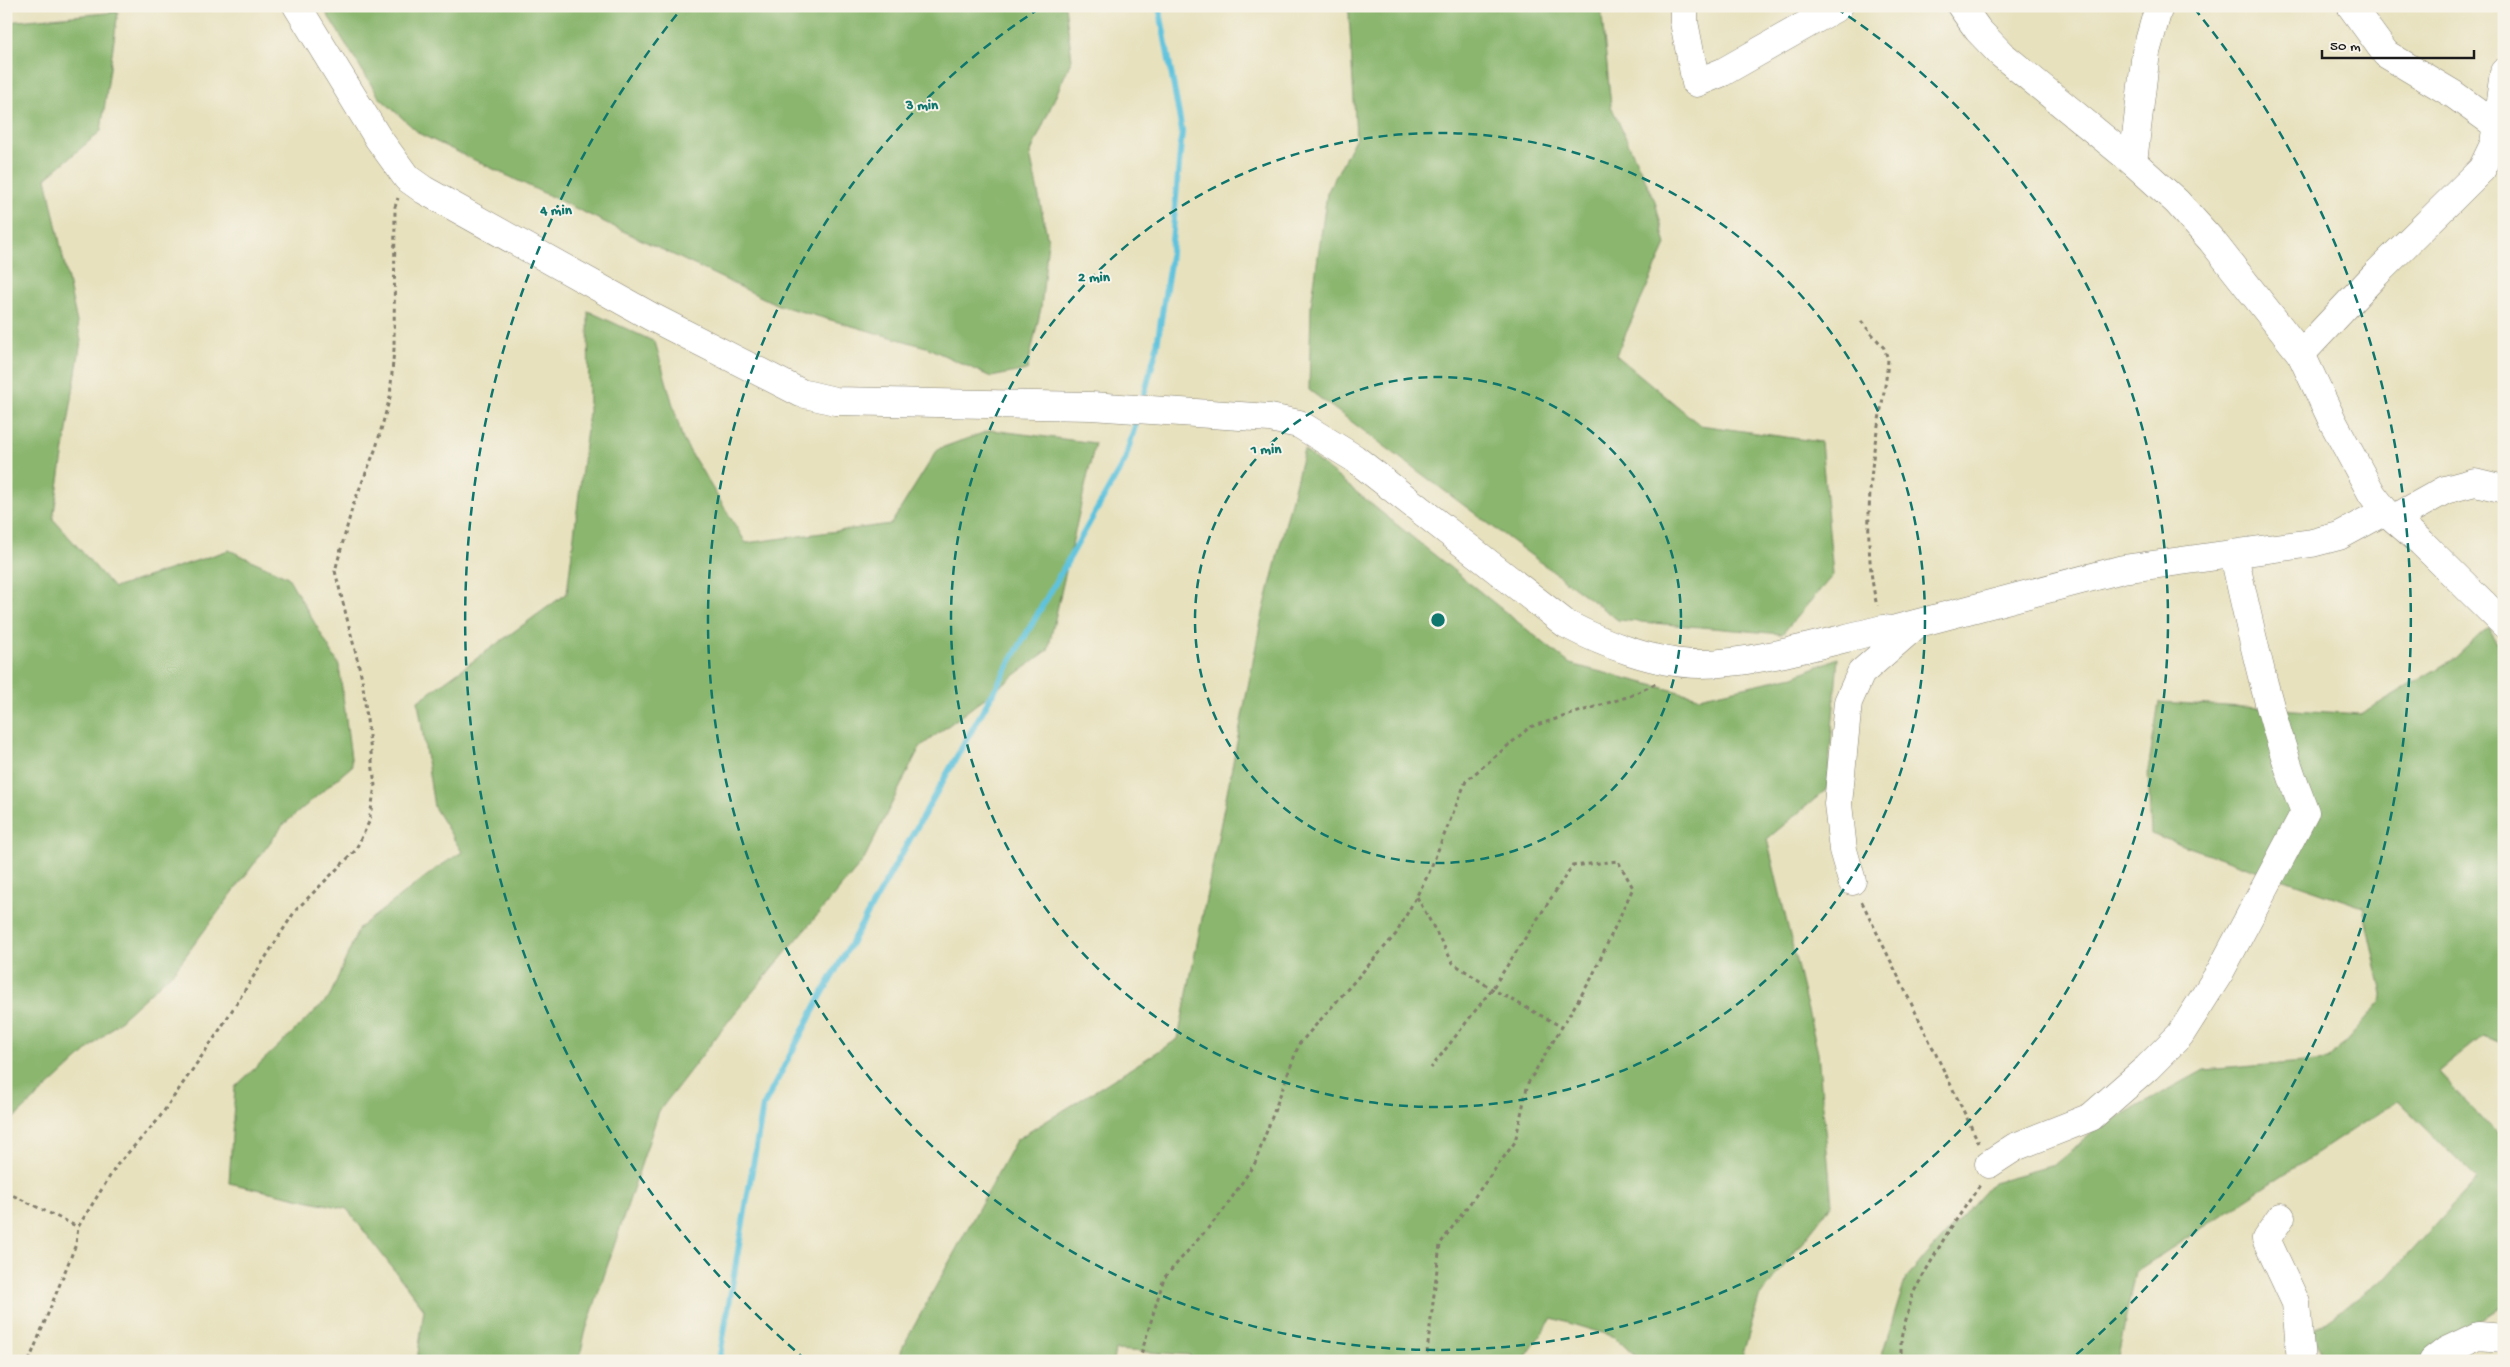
<svg xmlns="http://www.w3.org/2000/svg" width="2510" height="1367" font-family="'Gochi Hand',sans-serif">
	<style>
		.forest { fill: #8ab66e; stroke: #536945 }
		.lines { fill: none; stroke-linecap: round; stroke-linejoin: round }
		.stream { stroke: #5fc3dd; stroke-width: 6 }
		.minor-casing { stroke: #827e6d; stroke-width: 29 }
		.path { stroke: #827e6d; stroke-width: 3; stroke-dasharray: 4 4; stroke-linecap: butt }
		.minor { stroke: #fff; stroke-width: 28 }
		.ring { fill: none; stroke: #0f766e; stroke-width: 2.5; stroke-dasharray: 9 6 }
		.centre { fill: #0f766e; stroke: #f7f3e8; stroke-width: 2.5 }
		.ring-label { font-size: 15px; text-anchor: middle; font-weight: bold; fill: #0f766e; stroke: #f7f3e8; stroke-width: 4; stroke-linejoin: round; paint-order: stroke }
	</style>
	<rect width="100%" height="100%" fill="#f7f3e8"/>
	<filter id="ink" filterUnits="userSpaceOnUse"><feTurbulence type="fractalNoise" baseFrequency=".02" numOctaves="2"/><feDisplacementMap in="SourceGraphic" scale="10" xChannelSelector="R" yChannelSelector="G"/><feConvolveMatrix kernelMatrix="1 2 1 2 8 2 1 2 1" color-interpolation-filters="sRGB"/></filter>
	<filter id="wash" filterUnits="userSpaceOnUse"><feTurbulence type="fractalNoise" baseFrequency=".0096" numOctaves="4" result="noise"/><feDisplacementMap in="SourceGraphic" scale="20" xChannelSelector="R" yChannelSelector="G"/><feGaussianBlur stdDeviation="1.12" result="paint"/><feColorMatrix in="noise" values="0 0 0 0 0 0 0 0 0 0 0 0 0 0 0 0 0 1.4 0 .05"/><feComposite in="paint" operator="in"/></filter>
	<g filter="url(#wash)">
		<rect width="100%" height="100%" fill="#e7e1be"/>
		<g class="forest">
			<path d="M322,6H1065L1072,59L1030,154L1048,240L1041,308L1027,370L991,377L926,347L778,305L420,134L379,97Z"/>
			<path d="M1346,6H1601L1611,106L1655,201L1666,245L1616,355L1700,425L1821,442L1833,575L1782,634L1618,620L1309,390L1311,306L1327,193L1356,137L1349,13Z"/>
			<path d="M118,12L101,131L46,178L81,341L53,519L114,588L229,550L288,577L339,665L352,766L283,825L175,970L13,1119L6,1128V22Z"/>
			<path d="M588,311L655,342L683,440L746,543L891,524L938,449L991,430L1095,443L1048,650L920,747L863,861L734,1014L659,1111L585,1333L579,1361H417L424,1309L347,1209L229,1183L235,1087L329,998L359,928L437,868L462,852L434,807L418,701L567,593L589,412Z"/>
			<path d="M1304,450L1570,664L1699,697L1794,676L1838,658L1827,789L1767,839L1818,1053L1832,1204L1759,1298L1741,1361H1640L1615,1337L1552,1318L1523,1361H1189L1190,1355L1115,1350L1113,1361H899L902,1348L1016,1140L1178,1039L1261,621Z"/>
			<path d="M2488,627L2504,653V1044L2483,1036L2439,1072L2504,1142V1305L2415,1361H2324L2313,1330L2388,1276L2477,1179L2397,1101L2135,1272L2117,1361H1882V1354L1906,1278L1993,1182L2054,1165L2097,1129L2204,1070L2329,1060L2383,999L2363,907L2151,834L2148,770L2159,702L2361,714L2455,658Z"/>
		</g>
		<g class="lines">
			<g class="stream">
				<path d="M1142,402L1156,351L1170,263L1182,131L1159,6"/>
				<path d="M719,1361L763,1107L821,996L1125,460L1138,416"/>
			</g>
		</g>
	</g>
	<g filter="url(#ink)">
		<g class="lines">
			<defs>
				<g id="minor">
					<path d="M297,6L378,138L407,178L424,190L650,316L801,393L835,401L1091,406L1270,418L1299,424L1354,458L1566,624C1604,644 1656,664 1700,664C1756,664 1827,642 1883,629L1892,630L2123,569L2312,543L2339,536L2385,511"/>
					<path d="M1684,6V22L1696,83L1723,72L1839,6"/>
					<path d="M1961,6L1978,30L2001,54L2133,162L2177,202L2212,241L2301,354L2333,422L2372,494L2385,511L2422,543L2504,624"/>
					<path d="M2351,6L2386,54L2453,94L2496,125"/>
					<path d="M2133,162L2146,52L2159,6"/>
					<path d="M2301,354L2376,274L2482,169L2494,144L2504,72"/>
					<path d="M2395,518L2445,490L2475,482L2504,489"/>
					<path d="M1852,881L1843,850L1838,804L1848,702L1861,673L1917,624"/>
					<path d="M1989,1164L2015,1147L2091,1117L2147,1068L2180,1035L2220,972L2305,812C2272,729 2253,642 2234,555"/>
					<path d="M2281,1217L2266,1239L2296,1303L2301,1361"/>
					<path d="M2433,1361L2446,1351L2478,1336L2504,1338"/>
				</g>
			</defs>
			<use href="#minor" class="minor-casing"/>
			<g class="path">
				<path d="M1861,321L1884,348L1888,359C1886,390 1878,420 1874,450C1868,502 1865,555 1877,606"/>
				<path d="M1417,897L1453,963L1492,989L1562,1027"/>
				<path d="M1862,902L1979,1143"/>
				<path d="M6,1192L78,1227"/>
				<path d="M29,1361L76,1244L78,1227L117,1165L157,1121L217,1034L295,911L355,851L369,822L375,786L362,678L335,571L353,505L376,448L390,397L394,349L395,207L398,198"/>
				<path d="M1139,1361L1164,1278L1223,1211L1255,1163L1299,1044L1396,934L1428,875L1466,781L1530,727L1630,696L1657,683"/>
				<path d="M1426,1361L1440,1244L1515,1142L1528,1083L1591,979L1633,888L1618,861L1572,866L1492,989L1431,1068"/>
				<path d="M1901,1361V1338L1913,1293L1948,1232L1980,1185"/>
			</g>
			<use href="#minor" class="minor"/>
		</g>
	</g>
	<g class="ring">
		<circle cx="1438" cy="620" r="243"/>
		<circle cx="1438" cy="620" r="487"/>
		<path d="M1836 8A730 730 0 1 1 1040 8"/>
		<path d="M806 1360A973 973 0 0 1 682 8M2194 8A973 973 0 0 1 2070 1360"/>
	</g>
	<circle cx="1438" cy="620" r="8" class="centre"/>
	<g class="ring-label">
		<text x="922" y="109">3 min</text>
		<text x="556" y="214">4 min</text>
		<text x="1094" y="281">2 min</text>
		<text x="1266" y="453">1 min</text>
	</g>
	<rect width="2510" height="1367" fill="none" stroke="#f7f3e8" stroke-width="25"/>
	<path d="M2322 50v8h152v-8" fill="none" stroke="#1c1c1c" stroke-width="2.5"/>
	<text x="2330" y="50" font-size="15" fill="#1c1c1c" stroke="#f7f3e8" stroke-width="4" paint-order="stroke">50 m</text>
</svg>
